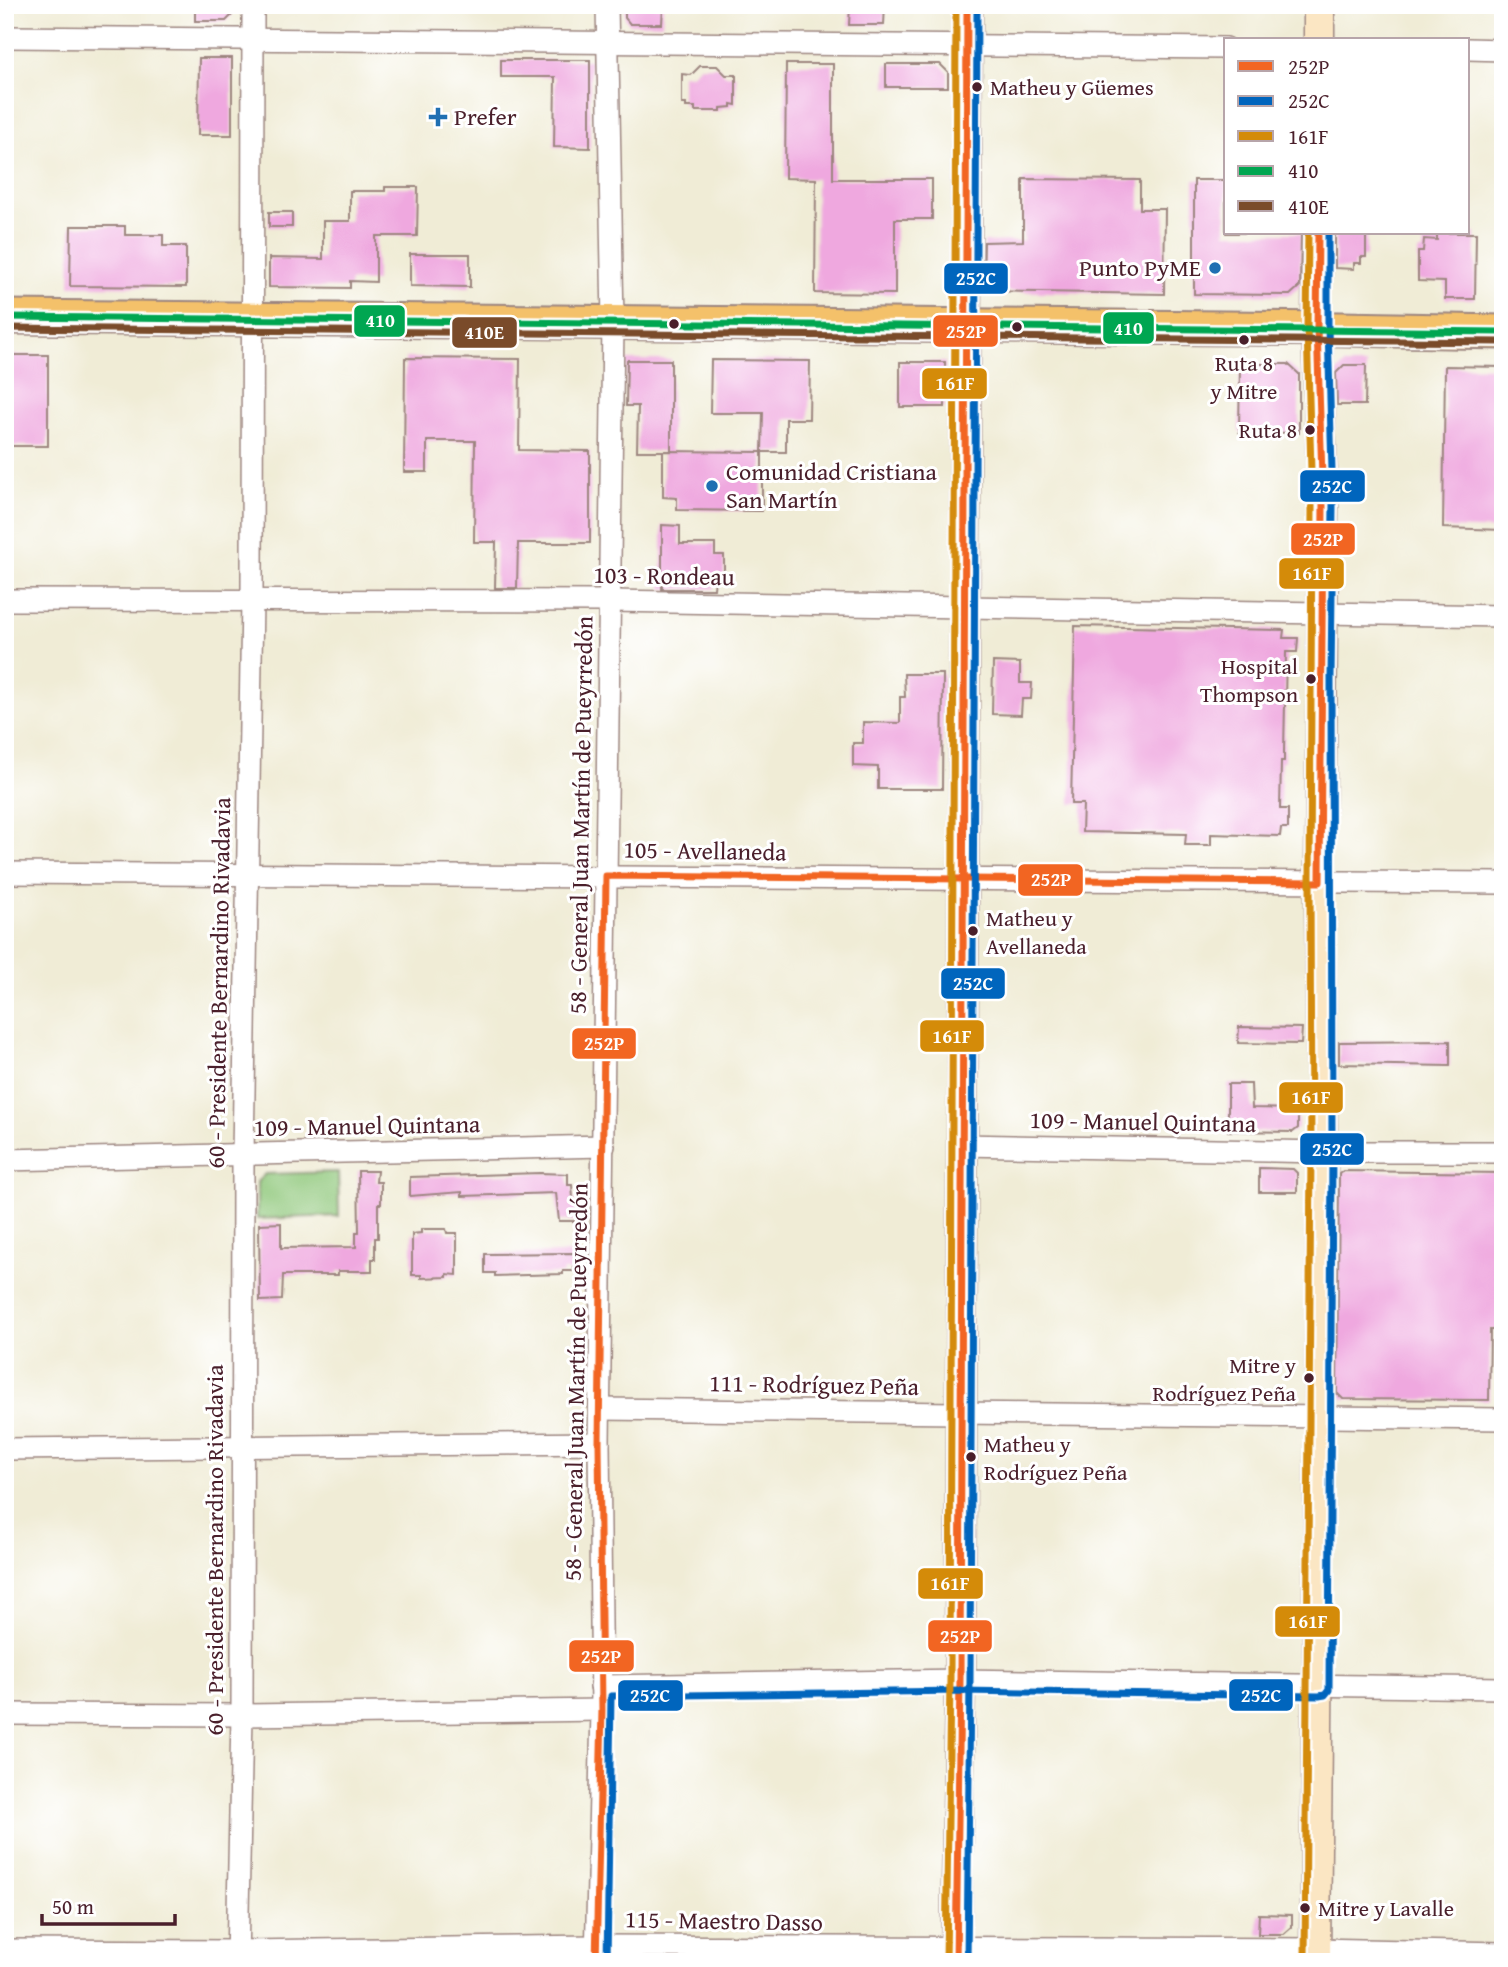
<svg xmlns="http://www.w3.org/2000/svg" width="1508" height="1967" font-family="'Gentium Book Plus',serif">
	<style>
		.green { fill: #90c87b; stroke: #6d7453; stroke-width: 2 }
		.building { fill: #efa8df }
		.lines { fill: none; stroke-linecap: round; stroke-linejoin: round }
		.street-casing { stroke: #9d8680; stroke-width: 24 }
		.secondary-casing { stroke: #9d8680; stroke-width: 33 }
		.primary-casing { stroke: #9d8680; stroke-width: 37 }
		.street { stroke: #fff; stroke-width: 21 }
		.secondary { stroke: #fbe6c3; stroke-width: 30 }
		.primary { stroke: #f4c16a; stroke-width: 33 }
		.bus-1-casing { stroke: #fff; stroke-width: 12 }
		.bus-2-casing { stroke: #fff; stroke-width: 12 }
		.bus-3-casing { stroke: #fff; stroke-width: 12 }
		.bus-4-casing { stroke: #fff; stroke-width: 12 }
		.bus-5-casing { stroke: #fff; stroke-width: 12 }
		.bus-1 { stroke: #f26522; stroke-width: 7 }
		.bus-2 { stroke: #0065bd; stroke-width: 7 }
		.bus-3 { stroke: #d48b09; stroke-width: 7 }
		.bus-4 { stroke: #00a651; stroke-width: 7 }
		.bus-5 { stroke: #7a4b2a; stroke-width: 7 }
		.bus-dot { fill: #4a1f2b; stroke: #fff; stroke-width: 2.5 }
		.poi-dot { fill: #1f6fb2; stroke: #fff; stroke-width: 2.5 }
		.labels { text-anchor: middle; stroke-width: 6; stroke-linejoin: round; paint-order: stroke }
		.bus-label { font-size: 22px; fill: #4a1f2b; stroke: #fff; text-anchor: start }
		.poi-label { font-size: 24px; fill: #4a1f2b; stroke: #fff; text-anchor: start }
		.street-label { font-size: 24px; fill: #4a1f2b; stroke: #fff }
		.line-badge { stroke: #fff; stroke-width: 2.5 }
		.badge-label { font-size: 19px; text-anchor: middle; font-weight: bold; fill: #fff }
	</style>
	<rect width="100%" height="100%" fill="#fff"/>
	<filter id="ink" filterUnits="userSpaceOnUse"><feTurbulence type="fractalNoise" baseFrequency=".0143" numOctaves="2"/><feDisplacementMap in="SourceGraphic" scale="14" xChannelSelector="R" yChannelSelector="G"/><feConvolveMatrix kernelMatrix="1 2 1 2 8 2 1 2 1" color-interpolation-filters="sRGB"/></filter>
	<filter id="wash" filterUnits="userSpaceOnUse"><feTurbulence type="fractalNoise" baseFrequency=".00686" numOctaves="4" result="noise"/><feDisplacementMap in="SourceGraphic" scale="28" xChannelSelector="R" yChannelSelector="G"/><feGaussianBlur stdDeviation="1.57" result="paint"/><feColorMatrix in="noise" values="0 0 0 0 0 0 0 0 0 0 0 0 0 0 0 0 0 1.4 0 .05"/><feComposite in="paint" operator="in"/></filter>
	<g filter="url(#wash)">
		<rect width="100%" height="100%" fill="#f0ecd6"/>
		<path class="green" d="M338,1172L339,1216L257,1219V1182L265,1174Z"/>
		<g id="blocks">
			<g class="building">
				<path d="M195,5H232V15L226,21H195Z"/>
				<path d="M850,5H885L884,25H849Z"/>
				<path d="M625,6H663L662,24H630L625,18Z"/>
				<path d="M199,58H232V135H198Z"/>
				<path d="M501,60H590V148L554,147L555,77H501Z"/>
				<path d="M786,64H833V179H932V219H895V294L815,293L816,179L785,178Z"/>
				<path d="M886,64H940L948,72V87H886Z"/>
				<path d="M700,66H717L726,75H736V105L731,104V107L721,108V111H695V107H686V104H682V74L691,75Z"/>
				<path d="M1023,179L1140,180V209H1165L1164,294L983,291L984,242L1023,241Z"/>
				<path d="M1194,180H1226V233H1301L1300,286L1290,295L1194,294Z"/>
				<path d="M385,187H418L417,236H376V282L350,281V288L269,287V258L323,259V221H350V191H385Z"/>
				<rect x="269" y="212" width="23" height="15"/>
				<path d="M71,226H125V235H163V246H186V287L70,286Z"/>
				<path d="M1335,233H1366V257H1361V263H1354V269L1335,268Z"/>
				<path d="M1437,233H1476L1475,299H1445V282L1418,281V251H1423L1424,239L1437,240Z"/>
				<path d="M410,254H470V287L410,286Z"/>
				<rect x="5" y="355" width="43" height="91"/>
				<path d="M405,358L520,359L519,450L590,451V543H518L517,588H495L496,542H474L475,441H427V472H404Z"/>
				<path d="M627,360H671V451H637L638,406H626Z"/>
				<path d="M711,360L810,361L809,419H786V452H762L763,413H710Z"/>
				<rect x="900" y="362" width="45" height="45"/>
				<path d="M1240,364H1288L1299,374V433L1239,432Z"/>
				<path d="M1344,365H1366L1365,405H1337L1336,373Z"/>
				<path d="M1445,366L1503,367V530L1443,528Z"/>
				<path d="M663,451L762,452V511L677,510V498L663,497Z"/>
				<path d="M662,525L680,526V544H715V555H724V578H715L714,589H662Z"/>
				<path d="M1075,626L1284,630L1283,638H1298L1297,652H1286L1284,752V761H1281L1280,809H1288V828H1281L1280,836L1211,834V845H1185L1186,834L1082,832L1083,804H1071Z"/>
				<path d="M993,662L1020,663V683H1032L1031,699H1022L1021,715L992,714Z"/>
				<path d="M904,674H943L942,789H878V767L853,766V743H863V722L900,723V697H905Z"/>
				<path d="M1239,1027L1302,1028L1301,1044L1238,1043Z"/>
				<path d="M1450,1041V1066L1339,1064V1042Z"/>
				<path d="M1228,1084H1251L1252,1108L1298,1109V1128L1293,1132L1228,1131Z"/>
				<path d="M1259,1168L1293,1169L1297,1173V1192H1259Z"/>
				<path d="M358,1171H377L376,1182H381V1204H378V1238H375V1259H372V1271H338V1275H283L282,1300L260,1301L259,1224L281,1223V1248L356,1247V1232H359Z"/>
				<path d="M1343,1171L1503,1173V1330H1490L1489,1400L1343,1399L1337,1393L1339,1174Z"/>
				<path d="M540,1173L568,1174V1185H572L573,1198L577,1204L578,1221H559L556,1193L462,1196V1192L410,1196V1177Z"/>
				<path d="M421,1229H446L447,1233H457V1275L447,1274V1277L421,1278V1275H412V1234L421,1233Z"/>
				<path d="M574,1253V1271H563V1274L495,1276V1273H485V1254Z"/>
				<path d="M1259,1914L1292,1915V1927L1284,1934H1258Z"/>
			</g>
		</g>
	</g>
	<g filter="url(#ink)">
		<use href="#blocks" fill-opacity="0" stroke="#9d8680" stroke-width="2"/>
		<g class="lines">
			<defs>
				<g id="street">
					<path d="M5,37L1226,48"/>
					<path d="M1468,49L1503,50"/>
					<path d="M5,600L610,601L1503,616"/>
					<path d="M5,873L1503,883"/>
					<path d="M962,1145L1322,1152H1503"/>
					<path d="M5,1160L604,1146"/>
					<path d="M600,1409L1503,1419"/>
					<path d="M5,1449L599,1443"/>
					<path d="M601,1686L960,1680L1503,1688"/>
					<path d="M5,1714L242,1715L602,1710"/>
					<path d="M5,1950L237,1951L596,1946L1316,1949L1503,1953"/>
					<path d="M237,1962L242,1715L243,1155L252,600L253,5"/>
					<path d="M596,1962L602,1710L599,1443L613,322L607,5"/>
				</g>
				<g id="secondary">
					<path d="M1319,40V5"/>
					<path d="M956,1962L960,1680L967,5"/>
					<path d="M1315,1962L1322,1152L1320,882L1323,506L1317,328L1318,233"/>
				</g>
				<path id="primary" d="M5,317L1341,329L1503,332"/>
			</defs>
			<use href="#street" class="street-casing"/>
			<use href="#secondary" class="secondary-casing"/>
			<use href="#primary" class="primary-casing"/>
			<use href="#street" class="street"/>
			<use href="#secondary" class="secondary"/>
			<use href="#primary" class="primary"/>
			<defs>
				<g id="bus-1">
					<path d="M596,1962L602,1710L599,1443L606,876L1320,882L1323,506L1317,328L1318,233"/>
					<path d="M956,1962L960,1680L967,5"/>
				</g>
				<g id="bus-2">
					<path d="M607,1962L611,1696L960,1691L1319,1696L1325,1695L1329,1690L1332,1152L1331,677L1333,506L1328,328V233"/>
					<path d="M967,1962L970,1680L977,5"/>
				</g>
				<g id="bus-3">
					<path d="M946,1962L950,1680L956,5"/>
					<path d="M1305,1962L1311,1152L1310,882L1312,506L1307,328L1308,233"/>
				</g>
				<path id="bus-4" d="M5,317L1503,332"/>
				<path id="bus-5" d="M5,328L1503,342"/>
			</defs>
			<use href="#bus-1" class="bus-1-casing"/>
			<use href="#bus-2" class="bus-2-casing"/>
			<use href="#bus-3" class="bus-3-casing"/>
			<use href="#bus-4" class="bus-4-casing"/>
			<use href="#bus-5" class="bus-5-casing"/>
			<use href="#bus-1" class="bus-1"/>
			<use href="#bus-2" class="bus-2"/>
			<use href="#bus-3" class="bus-3"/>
			<use href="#bus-4" class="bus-4"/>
			<use href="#bus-5" class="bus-5"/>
		</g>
	</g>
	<g class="bus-dot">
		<circle cx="977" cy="87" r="6"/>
		<circle cx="674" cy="324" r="6"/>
		<circle cx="1017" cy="327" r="6"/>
		<circle cx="1244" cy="340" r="6"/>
		<circle cx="1310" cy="430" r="6"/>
		<circle cx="1311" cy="679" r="6"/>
		<circle cx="973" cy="931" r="6"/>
		<circle cx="1309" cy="1378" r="6"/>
		<circle cx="971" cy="1457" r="6"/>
		<circle cx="1305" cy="1908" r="6"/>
	</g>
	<g class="poi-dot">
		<path d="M434.5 106.5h7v7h7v7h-7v7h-7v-7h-7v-7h7z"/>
		<circle cx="1215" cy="268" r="7"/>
		<circle cx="712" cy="486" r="7"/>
	</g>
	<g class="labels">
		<g class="bus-label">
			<text x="990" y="95">Matheu y Güemes</text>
			<text x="1244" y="371" text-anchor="middle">Ruta 8<tspan x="1244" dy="28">y Mitre</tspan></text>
			<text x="1297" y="438" text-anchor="end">Ruta 8</text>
			<text x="1298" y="674" text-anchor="end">Hospital<tspan x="1298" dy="28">Thompson</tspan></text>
			<text x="986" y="926">Matheu y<tspan x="986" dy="28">Avellaneda</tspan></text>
			<text x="1296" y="1373" text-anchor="end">Mitre y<tspan x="1296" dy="28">Rodríguez Peña</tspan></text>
			<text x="984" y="1452">Matheu y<tspan x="984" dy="28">Rodríguez Peña</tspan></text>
			<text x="1318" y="1916">Mitre y Lavalle</text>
		</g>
		<g class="poi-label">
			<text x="454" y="125">Prefer</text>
			<text x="1201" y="276" text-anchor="end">Punto PyME</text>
			<text x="726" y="480">Comunidad Cristiana<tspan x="726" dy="28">San Martín</tspan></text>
		</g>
		<g class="street-label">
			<text transform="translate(664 576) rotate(1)" y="8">103 - Rondeau</text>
			<text transform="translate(581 815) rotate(-89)" y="8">58 - General Juan Martín de Pueyrredón</text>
			<text transform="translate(705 851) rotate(1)" y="8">105 - Avellaneda</text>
			<text transform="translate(219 983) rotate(-89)" y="8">60 - Presidente Bernardino Rivadavia</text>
			<text transform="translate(1143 1122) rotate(1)" y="8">109 - Manuel Quintana</text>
			<text transform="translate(367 1126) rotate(-1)" y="8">109 - Manuel Quintana</text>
			<text transform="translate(576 1382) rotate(-89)" y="8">58 - General Juan Martín de Pueyrredón</text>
			<text transform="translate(814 1385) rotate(1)" y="8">111 - Rodríguez Peña</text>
			<text transform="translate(215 1550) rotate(-90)" y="8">60 - Presidente Bernardino Rivadavia</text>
			<text transform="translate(724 1921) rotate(1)" y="8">115 - Maestro Dasso</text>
		</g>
	</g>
	<g class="line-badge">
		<rect x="943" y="262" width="66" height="33" rx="7" fill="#0065bd"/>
		<rect x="353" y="304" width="53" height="34" rx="7" fill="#00a651"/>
		<rect x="1102" y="311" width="53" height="34" rx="7" fill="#00a651"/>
		<rect x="932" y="314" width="67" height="34" rx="7" fill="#f26522"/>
		<rect x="451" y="316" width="67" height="33" rx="7" fill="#7a4b2a"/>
		<rect x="921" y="367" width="67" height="33" rx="7" fill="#d48b09"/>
		<rect x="1299" y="469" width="67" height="34" rx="7" fill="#0065bd"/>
		<rect x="1290" y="522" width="66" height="34" rx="7" fill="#f26522"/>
		<rect x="1278" y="557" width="67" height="33" rx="7" fill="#d48b09"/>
		<rect x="1017" y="863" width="67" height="34" rx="7" fill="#f26522"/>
		<rect x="940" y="967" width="66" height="33" rx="7" fill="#0065bd"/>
		<rect x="919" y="1019" width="66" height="34" rx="7" fill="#d48b09"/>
		<rect x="571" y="1027" width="66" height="33" rx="7" fill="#f26522"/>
		<rect x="1278" y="1081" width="66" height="33" rx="7" fill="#d48b09"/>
		<rect x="1299" y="1132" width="66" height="34" rx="7" fill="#0065bd"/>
		<rect x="917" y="1567" width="67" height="33" rx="7" fill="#d48b09"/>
		<rect x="1274" y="1605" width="67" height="33" rx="7" fill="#d48b09"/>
		<rect x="927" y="1619" width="66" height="34" rx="7" fill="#f26522"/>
		<rect x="568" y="1639" width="67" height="34" rx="7" fill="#f26522"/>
		<rect x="1228" y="1678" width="66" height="34" rx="7" fill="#0065bd"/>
		<rect x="617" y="1679" width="67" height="33" rx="7" fill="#0065bd"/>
	</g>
	<g class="badge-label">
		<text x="976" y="285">252C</text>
		<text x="380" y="327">410</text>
		<text x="1128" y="335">410</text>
		<text x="966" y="338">252P</text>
		<text x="484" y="339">410E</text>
		<text x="955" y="390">161F</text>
		<text x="1332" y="493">252C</text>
		<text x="1323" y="546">252P</text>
		<text x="1312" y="580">161F</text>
		<text x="1051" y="886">252P</text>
		<text x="973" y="990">252C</text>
		<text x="952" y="1043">161F</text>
		<text x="604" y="1050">252P</text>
		<text x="1311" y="1104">161F</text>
		<text x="1332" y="1156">252C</text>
		<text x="950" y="1590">161F</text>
		<text x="1308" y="1628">161F</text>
		<text x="960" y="1643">252P</text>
		<text x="601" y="1663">252P</text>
		<text x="1261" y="1702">252C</text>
		<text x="650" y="1702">252C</text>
	</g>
	<rect width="1508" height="1967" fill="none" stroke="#fff" stroke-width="28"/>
	<rect x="1224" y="38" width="245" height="196" fill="#ffffff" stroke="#b7a5aa" stroke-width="2"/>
	<rect x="1238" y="61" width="35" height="10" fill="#f26522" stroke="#b7a5aa" stroke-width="2"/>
	<text x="1288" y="74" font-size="21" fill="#4a1f2b">252P</text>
	<rect x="1238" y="96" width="35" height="10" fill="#0065bd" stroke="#b7a5aa" stroke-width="2"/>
	<text x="1288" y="108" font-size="21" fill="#4a1f2b">252C</text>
	<rect x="1238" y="131" width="35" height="10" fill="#d48b09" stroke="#b7a5aa" stroke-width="2"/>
	<text x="1288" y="144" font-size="21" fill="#4a1f2b">161F</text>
	<rect x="1238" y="166" width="35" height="10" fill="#00a651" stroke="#b7a5aa" stroke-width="2"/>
	<text x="1288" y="178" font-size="21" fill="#4a1f2b">410</text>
	<rect x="1238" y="201" width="35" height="10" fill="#7a4b2a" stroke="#b7a5aa" stroke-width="2"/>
	<text x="1288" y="214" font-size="21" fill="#4a1f2b">410E</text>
	<path d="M42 1914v10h133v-10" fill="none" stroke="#4a1f2b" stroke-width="3.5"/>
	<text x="52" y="1914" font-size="21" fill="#4a1f2b" stroke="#ffffff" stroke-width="5" paint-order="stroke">50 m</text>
</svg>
